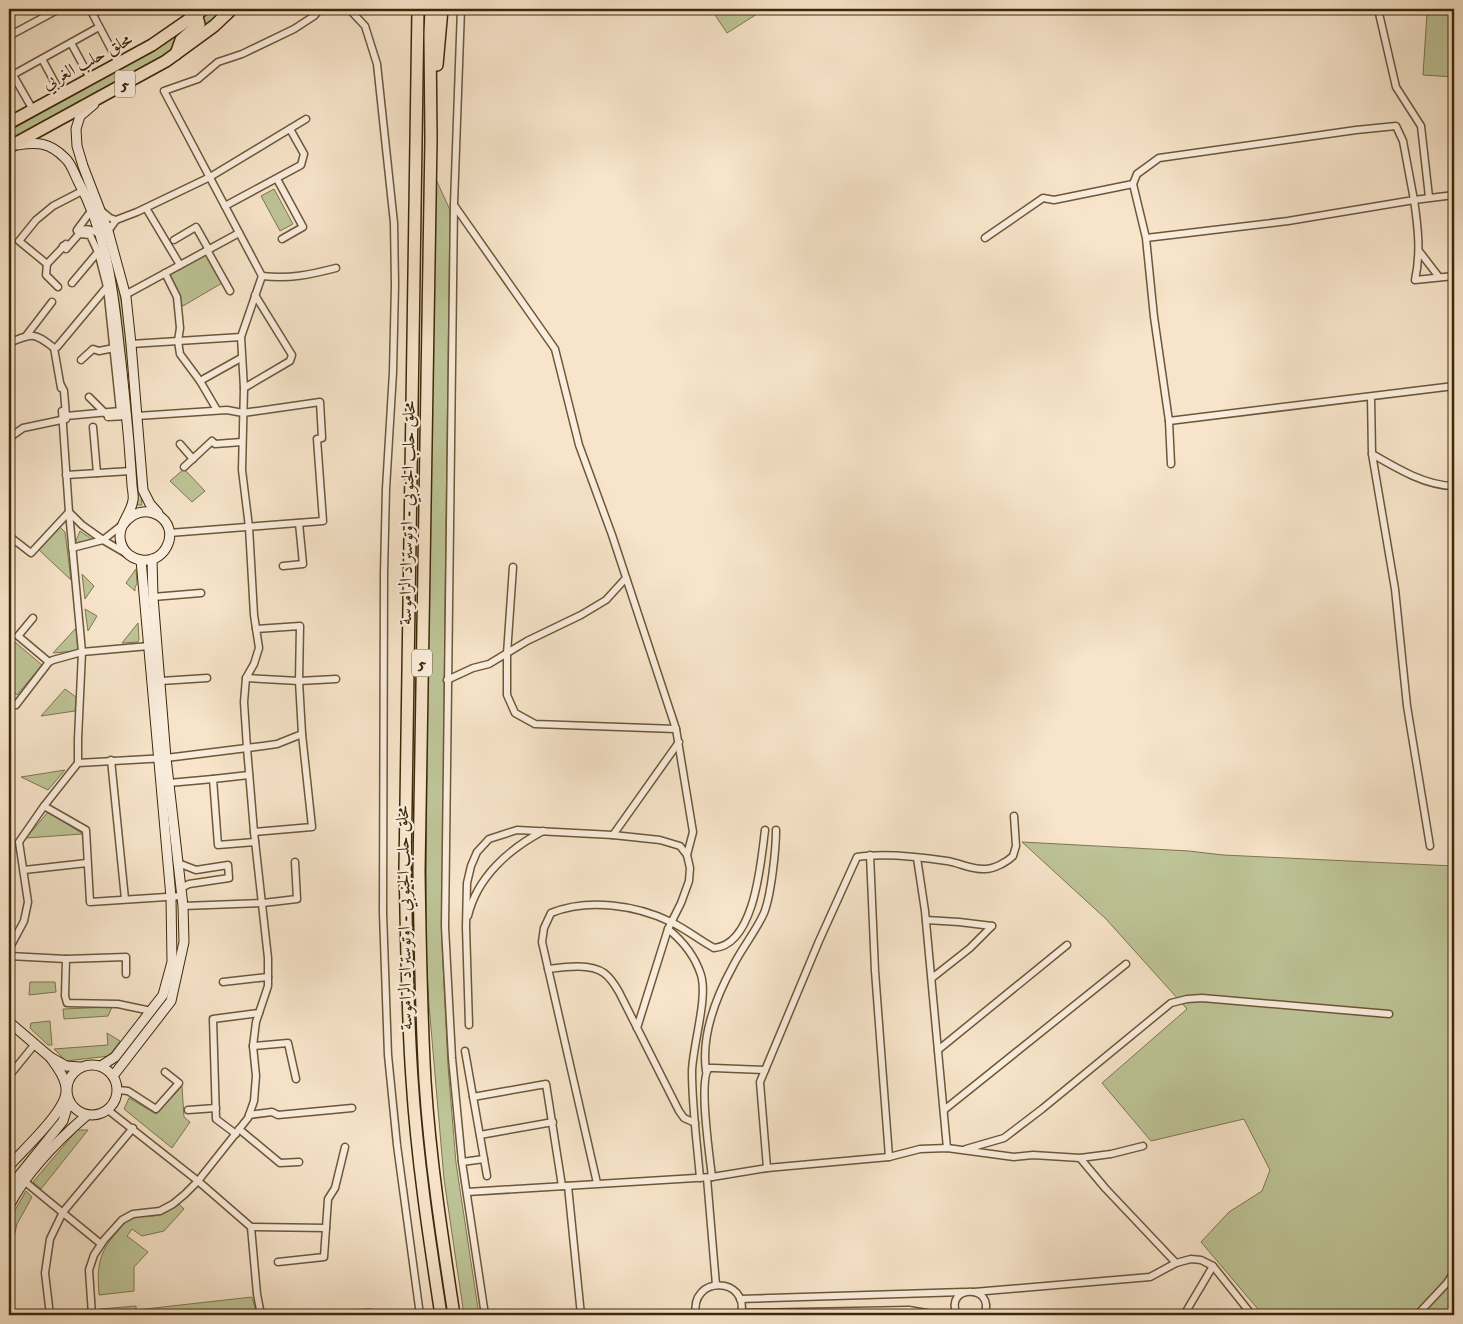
<svg xmlns="http://www.w3.org/2000/svg" width="1463" height="1324" font-family="'IM FELL DW Pica',Amiri,serif">
	<style>
		.green { fill: #bdc497; stroke: #7e764f }
		.lines { fill: none; stroke-linecap: round; stroke-linejoin: round }
		.street-casing { stroke: #6c5738; stroke-width: 9 }
		.secondary-casing { stroke: #3e2807; stroke-width: 11 }
		.highway-casing { stroke: #3e2807; stroke-width: 14 }
		.street { stroke: #faeddd; stroke-width: 6 }
		.secondary { stroke: #faeddd; stroke-width: 9 }
		.highway { stroke: #f7e4ca; stroke-width: 11 }
		.labels { text-anchor: middle; stroke-width: 4.5; stroke-linejoin: round; paint-order: stroke }
		.shield { fill: #faeddd; stroke: #766347; stroke-width: 1 }
		.shield-label { font-size: 16px; font-weight: bold; fill: #3e2807 }
		.street-label { font-size: 18px; fill: #3e2807; stroke: #faeddd }
	</style>
	<rect width="100%" height="100%" fill="#f7e4ca"/>
	<filter id="stains"><feTurbulence type="fractalNoise" baseFrequency=".004" numOctaves="4"/><feColorMatrix values="0 0 0 0 .2 0 0 0 0 .09 0 0 0 0 .02 0 0 0 .5 -.17"/></filter>
	<radialGradient id="worn" r=".72"><stop offset=".6" stop-color="#630" stop-opacity="0"/><stop offset="1" stop-color="#630" stop-opacity=".3"/></radialGradient>
	<g class="green">
		<path d="M212,9H225L186,41L202,17Z"/>
		<path d="M711,9H765L727,33Z"/>
		<path d="M1427,13L1454,14V77L1423,75Z"/>
		<path d="M192,24L171,51L143,68L9,141V131L121,69Z"/>
		<path d="M434,175L450,210L445,598L442,945L448,1066L456,1163L479,1315H464L444,1179L429,1005L426,953L427,742Z"/>
		<path d="M274,189L293,224L280,231L261,196Z"/>
		<path d="M107,240C132,324 134,417 142,505H137L138,492L120,308Z"/>
		<path d="M206,254L222,283L183,306L167,276Z"/>
		<path d="M184,469L205,491L192,502L170,481Z"/>
		<path d="M59,526L65,532L71,580L39,550Z"/>
		<path d="M80,531L93,540L75,543Z"/>
		<path d="M136,569L137,584L135,587V591L126,583Z"/>
		<path d="M82,574L94,586L85,599Z"/>
		<path d="M85,609L97,616L88,631Z"/>
		<path d="M138,623L139,639L138,642L122,643Z"/>
		<path d="M76,628L78,649L75,651L53,653Z"/>
		<path d="M9,637L42,665L17,695L9,688V675L15,668L9,663Z"/>
		<path d="M65,689L76,697L75,711L41,716Z"/>
		<path d="M65,770L48,790L21,777Z"/>
		<path d="M48,812L83,834L26,838Z"/>
		<path d="M1022,842L1189,851L1223,855L1454,866V1315H1263L1201,1242L1229,1212L1262,1191L1270,1170L1244,1119L1151,1141L1102,1083L1187,1009L1106,919Z"/>
		<path d="M30,982H55L56,992L29,995Z"/>
		<path d="M112,1007L108,1016L64,1019L63,1009Z"/>
		<path d="M50,1021L52,1045H48L30,1028L31,1023Z"/>
		<path d="M107,1033L120,1041L109,1056L66,1061L54,1049L108,1045Z"/>
		<path d="M182,1086L184,1117L190,1122L172,1148L124,1109L129,1098L156,1114Z"/>
		<path d="M77,1130H88L41,1189L33,1182Z"/>
		<path d="M26,1191L32,1197L17,1224L9,1258V1224L12,1215Z"/>
		<path d="M178,1203L184,1209L164,1231L142,1236L132,1229L127,1236L148,1252L134,1267V1291L99,1295C97,1266 98,1253 118,1231C122,1226 126,1220 132,1218C142,1214 153,1218 162,1214C168,1212 173,1207 178,1203Z"/>
		<path d="M252,1297L257,1315H100V1309L136,1306V1310Z"/>
	</g>
	<g class="lines">
		<defs>
			<g id="street">
				<path d="M90,9L119,64"/>
				<path d="M349,9L365,26L377,64L394,223L395,285L393,372L386,489L384,573L383,913L388,1055L397,1145L420,1315"/>
				<path d="M461,9L454,204L445,927L452,1058L462,1162L485,1315"/>
				<path d="M1378,9L1396,87L1421,126L1429,197"/>
				<path d="M92,13L104,9"/>
				<path d="M9,36L59,9"/>
				<path d="M71,43L90,78"/>
				<path d="M42,59L61,94"/>
				<path d="M13,75L33,110"/>
				<path d="M9,77L99,27"/>
				<path d="M277,179L303,227L282,239"/>
				<path d="M1454,195L1414,200C1418,227 1421,253 1415,280L1454,276"/>
				<path d="M454,205L555,349L579,445L612,535L676,729L693,832L687,855L690,868L689,881L681,903L668,929L637,1028"/>
				<path d="M225,206L301,165L304,154L290,129"/>
				<path d="M146,208L180,265"/>
				<path d="M77,230L91,211L99,209L110,218L116,220"/>
				<path d="M77,231C86,228 91,229 99,234L108,231L116,220L137,212L210,177L306,119"/>
				<path d="M985,238L1043,198L1054,200L1133,184"/>
				<path d="M1146,238L1288,221L1414,200L1403,141L1396,126L1356,130L1159,158L1137,174L1133,184L1146,238L1154,317L1169,421L1171,464"/>
				<path d="M174,240L196,227L209,250"/>
				<path d="M207,250L230,291"/>
				<path d="M1419,251L1439,277"/>
				<path d="M47,264L19,241L36,220L53,206L84,190"/>
				<path d="M165,273L177,297L180,328L178,341L180,354L200,381L217,410"/>
				<path d="M262,276C290,279 309,275 336,268"/>
				<path d="M72,283L98,252"/>
				<path d="M58,287L46,275L47,264L66,244"/>
				<path d="M125,295L239,233"/>
				<path d="M26,336L52,302"/>
				<path d="M9,343C32,333 34,332 54,348L61,388"/>
				<path d="M131,344L241,337"/>
				<path d="M54,348L57,347L107,287"/>
				<path d="M81,360L93,349L99,351L114,348"/>
				<path d="M200,381L241,358"/>
				<path d="M61,385L64,391L66,416L120,411L107,287L98,252L90,235L79,234L66,249L63,246"/>
				<path d="M244,388L290,361L292,355L255,295"/>
				<path d="M89,397L106,414"/>
				<path d="M1371,397L1372,454L1395,589L1407,706L1430,846"/>
				<path d="M62,411L69,512L82,525L103,540L122,525"/>
				<path d="M137,416L227,410L243,413L320,402L322,438L317,439L323,521L169,533"/>
				<path d="M108,417L127,416"/>
				<path d="M1169,421L1454,386"/>
				<path d="M93,427L97,473"/>
				<path d="M9,438L23,428L66,419"/>
				<path d="M180,444L193,459"/>
				<path d="M1372,454C1396,468 1426,486 1454,486"/>
				<path d="M184,467L212,441L215,444L242,442"/>
				<path d="M66,475L131,471"/>
				<path d="M9,522L10,520"/>
				<path d="M9,536L31,553L69,512L82,652L78,739V763L44,806L19,842L28,902L24,921L9,949"/>
				<path d="M72,548L103,540L127,554"/>
				<path d="M283,566L303,564L299,523"/>
				<path d="M513,567L507,654V695L515,713L535,724L676,729"/>
				<path d="M153,597L201,593"/>
				<path d="M33,618L18,636L49,662"/>
				<path d="M246,678L299,681L336,679"/>
				<path d="M447,680L473,668L489,664L527,641L581,615L606,600L626,578"/>
				<path d="M161,681L207,678"/>
				<path d="M9,700L16,705L49,662L53,660L82,652L149,646"/>
				<path d="M111,760L125,899"/>
				<path d="M78,763L166,758L263,746L277,744L302,734L299,681L300,626L256,629"/>
				<path d="M249,775L213,779L218,845L255,842"/>
				<path d="M169,783L213,779"/>
				<path d="M44,806L86,830L90,902L182,896"/>
				<path d="M254,832L312,827L302,734"/>
				<path d="M613,835L679,742"/>
				<path d="M870,855L875,971L889,1157"/>
				<path d="M917,858L925,911L947,1148"/>
				<path d="M178,863L196,870L228,865L229,878L189,884L181,888"/>
				<path d="M24,870L87,863"/>
				<path d="M183,906L263,903L297,899L295,862"/>
				<path d="M468,916C477,877 509,849 543,831"/>
				<path d="M926,920L959,922L992,926"/>
				<path d="M668,929C684,942 695,956 701,975C708,998 693,1044 692,1071C692,1107 697,1143 700,1178"/>
				<path d="M9,956L66,959L126,957V974"/>
				<path d="M66,959L65,996L67,1003L118,1004L151,1011"/>
				<path d="M548,969C564,967 590,963 604,973C611,978 615,985 619,992L679,1111L684,1118L695,1123"/>
				<path d="M932,978L970,948L992,926"/>
				<path d="M223,982L268,977"/>
				<path d="M469,1025L466,927L467,883L471,866L477,852L489,839L517,830L613,835L660,840L680,846L687,855"/>
				<path d="M253,1046L288,1043L296,1079"/>
				<path d="M938,1050L1067,945"/>
				<path d="M465,1051L487,1176"/>
				<path d="M706,1071C701,1035 716,997 733,966C742,948 756,931 764,913C771,896 776,850 776,830"/>
				<path d="M9,1076L35,1044"/>
				<path d="M117,1090L128,1091L156,1109L179,1083L165,1072"/>
				<path d="M473,1097L546,1084L562,1186"/>
				<path d="M108,1110L198,1181L251,1227L326,1228"/>
				<path d="M188,1110L216,1108"/>
				<path d="M944,1110L1126,964"/>
				<path d="M249,1115L272,1112L278,1115L352,1108"/>
				<path d="M239,1129L280,1163L299,1162"/>
				<path d="M236,1134L216,1119L213,1019L259,1013"/>
				<path d="M480,1135L553,1122"/>
				<path d="M966,1149L1004,1138L1042,1109L1171,1003L1187,999L1202,998L1389,1014"/>
				<path d="M1080,1158L1105,1188L1176,1263"/>
				<path d="M462,1162L484,1159"/>
				<path d="M767,1168L760,1082L819,941L857,857C884,853 920,857 947,861C960,863 972,870 985,869C994,869 1007,862 1013,856L1016,846L1014,816"/>
				<path d="M712,1177C710,1158 698,1080 709,1068H714L765,1070"/>
				<path d="M707,1178L716,1285"/>
				<path d="M24,1181L101,1244"/>
				<path d="M597,1183L542,942L544,928L551,913C588,898 636,905 671,922C686,929 699,940 714,948C755,945 761,861 765,830"/>
				<path d="M568,1186L581,1315"/>
				<path d="M467,1192L712,1177L767,1168L889,1157L920,1149L947,1148L1014,1157L1033,1155L1080,1158L1111,1154L1143,1146"/>
				<path d="M251,1227L257,1294L261,1315"/>
				<path d="M278,1262L324,1257L328,1199L335,1188L345,1147"/>
				<path d="M974,1292L1150,1277L1176,1263L1191,1259L1201,1260L1213,1266L1252,1315"/>
				<path d="M740,1299L964,1292"/>
				<path d="M742,1313L909,1310L938,1315"/>
				<path d="M50,1315L45,1273L50,1239L63,1212L133,1128"/>
				<path d="M92,1315L89,1270L94,1255L104,1240L122,1220L133,1214L160,1211L173,1204L185,1194L198,1181L248,1118L254,1101L256,1076L253,1046L256,1022L268,986V958L254,832L247,748L244,702L246,678L254,664L259,648L254,615L249,527L242,470L244,388L241,337L262,276L164,91L198,79L218,62L242,54L294,29L314,16L320,9"/>
				<path d="M320,1315L369,1313L382,1315"/>
				<path d="M696,1315C689,1275 750,1276 741,1315"/>
				<path d="M957,1315C943,1284 997,1284 984,1315"/>
				<path d="M1184,1315L1213,1266"/>
				<path d="M1417,1315L1447,1283L1454,1272"/>
			</g>
			<g id="secondary">
				<path d="M94,104L80,116L76,129L77,146L83,166L108,231L126,297L131,344L143,490L150,504L158,513"/>
				<path d="M17,145C38,142 49,142 65,158C71,163 74,173 78,181C106,232 113,288 119,345C123,378 126,410 129,443C130,457 131,471 132,485C132,489 134,495 133,500C131,515 116,527 121,543C127,563 155,567 166,548C182,520 143,496 123,525"/>
				<path d="M9,1022L50,1057L66,1066L80,1067"/>
				<circle cx="92" cy="1090" r="25"/>
				<path d="M101,1066L115,1057L163,995L172,962L171,897L141,560"/>
				<path d="M113,1076L171,1001L184,942L183,906L166,758L153,597L152,559"/>
				<path d="M9,1166C23,1150 65,1112 66,1092C67,1079 57,1067 50,1057"/>
				<path d="M9,1188L63,1121L69,1101"/>
				<path d="M9,1206C27,1171 57,1141 87,1115"/>
			</g>
			<g id="highway">
				<path d="M418,9L405,870C407,940 407,1009 412,1079C417,1158 429,1237 441,1315"/>
				<path d="M431,9L430,34L431,139L419,871C420,941 421,1011 425,1081C430,1159 442,1237 454,1315"/>
				<path d="M176,54L181,40L199,24L197,17L190,20"/>
				<path d="M437,65L442,9"/>
				<path d="M9,123L152,45L204,9"/>
				<path d="M9,147L166,61L214,26L232,9"/>
			</g>
		</defs>
		<use href="#street" class="street-casing"/>
		<use href="#secondary" class="secondary-casing"/>
		<use href="#highway" class="highway-casing"/>
		<use href="#street" class="street"/>
		<use href="#secondary" class="secondary"/>
		<use href="#highway" class="highway"/>
	</g>
	<g class="labels">
		<g class="shield">
			<rect x="115" y="70.5" width="20" height="27" rx="4"/>
			<rect x="412" y="649.5" width="20" height="27" rx="4"/>
		</g>
		<g class="shield-label">
			<text x="125" y="90">5</text>
			<text x="422" y="669">5</text>
		</g>
		<g class="street-label">
			<text transform="translate(87 61) rotate(-28)" y="6">محلق حلب الغربي</text>
			<text transform="translate(407 513) rotate(-89)" y="6">محلق حلب الجنوبي - اوتوستراد الراموسة</text>
			<text transform="translate(404 918) rotate(-91)" y="6">محلق حلب الجنوبي - اوتوستراد الراموسة</text>
		</g>
	</g>
	<rect width="1463" height="1324" fill="none" stroke="#f7e4ca" stroke-width="30"/>
	<rect x="10" y="10" width="1443" height="1304" fill="none" stroke="#3e2807" stroke-width="2.5"/>
	<rect x="15" y="15" width="1433" height="1294" fill="none" stroke="#3e2807"/>
	<rect width="100%" height="100%" filter="url(#stains)"/>
	<rect width="100%" height="100%" fill="url(#worn)"/>
</svg>
